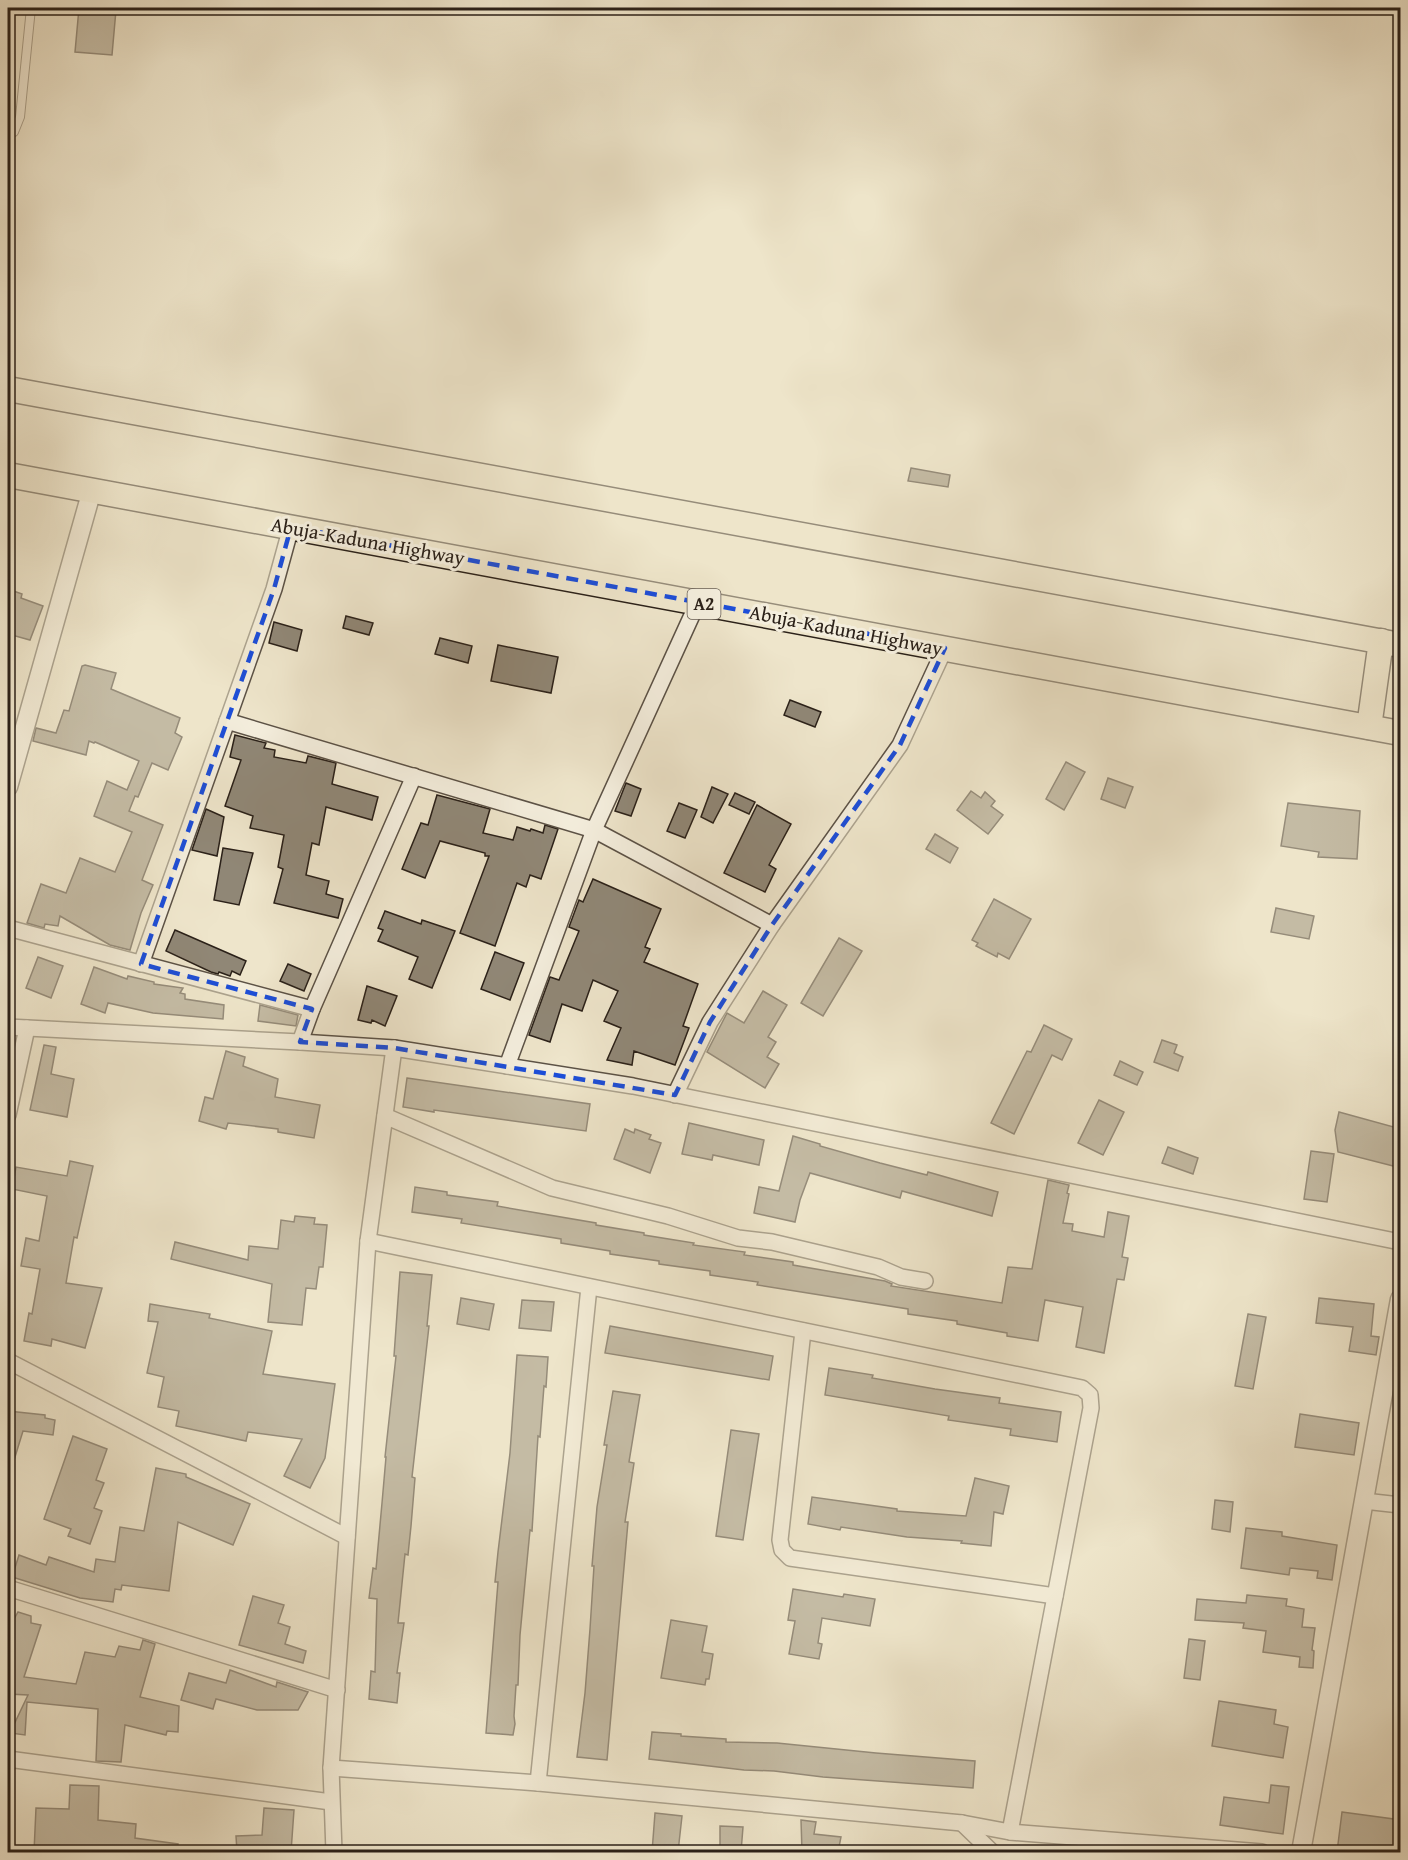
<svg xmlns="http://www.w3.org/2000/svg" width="1408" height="1860" font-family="'Gentium Book Plus',serif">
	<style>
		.building { fill: #908776; stroke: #2b2119; stroke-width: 1.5 }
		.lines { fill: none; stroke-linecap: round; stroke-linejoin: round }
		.service-casing { stroke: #5c5246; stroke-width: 10 }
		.minor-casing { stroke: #5c5246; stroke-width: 18 }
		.tertiary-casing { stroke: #5c5246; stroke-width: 21 }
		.trunk-casing { stroke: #2b2119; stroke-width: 27 }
		.service { stroke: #f4eedd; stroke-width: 8 }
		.minor { stroke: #f4eedd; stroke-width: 15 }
		.tertiary { stroke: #f4eedd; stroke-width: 18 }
		.trunk { stroke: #eee5cb; stroke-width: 24 }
		.marked { fill: none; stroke: #1d4ed8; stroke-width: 4.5; stroke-dasharray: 12 8; stroke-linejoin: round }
		.labels { text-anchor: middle; stroke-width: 6; stroke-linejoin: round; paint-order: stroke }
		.shield { fill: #f4eedd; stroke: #675e54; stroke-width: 1.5 }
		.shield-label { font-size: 18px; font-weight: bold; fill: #2b2119 }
		.street-label { font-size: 20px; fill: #2b2119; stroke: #f4eedd }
	</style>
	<rect width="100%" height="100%" fill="#eee5cb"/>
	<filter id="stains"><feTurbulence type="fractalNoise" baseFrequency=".00333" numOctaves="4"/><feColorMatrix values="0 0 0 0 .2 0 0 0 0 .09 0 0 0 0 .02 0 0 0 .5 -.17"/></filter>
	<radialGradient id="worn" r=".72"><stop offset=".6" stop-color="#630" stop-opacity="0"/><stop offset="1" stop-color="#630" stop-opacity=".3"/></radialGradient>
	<g class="building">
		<path d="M79,8L116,10L112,55L75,52Z"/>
		<path d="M911,468L950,475L948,487L908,481Z"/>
		<path d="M8,589L22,594L21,598L43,606L30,640L8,634Z"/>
		<path d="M346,616L373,623L369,635L343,628Z"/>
		<path d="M274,622L302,630L297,651L269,643Z"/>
		<path d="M440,638L472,646L468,663L435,654Z"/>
		<path d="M498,645L558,657L551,693L491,681Z"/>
		<path d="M85,665L116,673L111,689L180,718L175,733L182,737L168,770L152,763L138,797L135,796L129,811L163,825L142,880L153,885L141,913L130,950L110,945L60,916L58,926L45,924L44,928L27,923L41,884L66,893L80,858L115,872L132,832L94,816L107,781L127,790L139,761L95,742L94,743L89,741L86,755L33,741L36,728L56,733L64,710L69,711L82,666Z"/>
		<path d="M790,700L821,712L815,727L784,715Z"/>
		<path d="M235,735L266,743L264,748L275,750L274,757L306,763L308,756L336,763L332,784L378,797L372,820L326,807L319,845L312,843L306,875L329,881L326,894L343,899L338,918L274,903L283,869L278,867L284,835L250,828L253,816L225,806L241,760L230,757Z"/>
		<path d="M1066,762L1085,772L1064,810L1046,799Z"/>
		<path d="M1108,778L1133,787L1125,808L1101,799Z"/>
		<path d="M626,783L641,789L631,816L615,811Z"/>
		<path d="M712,787L728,794L713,823L701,817Z"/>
		<path d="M971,791L981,798L985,792L995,801L991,806L1003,815L988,834L957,810Z"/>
		<path d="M735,793L755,802L749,814L729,805Z"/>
		<path d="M437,795L490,809L483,833L513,840L517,827L530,831L531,829L543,833L545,825L558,829L541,879L530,875L526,887L517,883L495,946L460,933L489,856H485V853L440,841L425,878L402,869L421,823L428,825Z"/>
		<path d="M679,803L697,810L685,838L667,831Z"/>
		<path d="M1288,803L1360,811L1357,859L1318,857L1319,852L1281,846Z"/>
		<path d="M757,805L791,824L769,865L776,869L765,892L724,873Z"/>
		<path d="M206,809L224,817L217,856L192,850Z"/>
		<path d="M935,834L958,848L950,863L926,849Z"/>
		<path d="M223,848L253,853L239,905L214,900Z"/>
		<path d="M593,879L661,909L645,947L650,949L644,962L698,984L683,1026L689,1028L675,1065L634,1051L632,1065L607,1060L621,1028L604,1021L618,991L593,980L582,1011L562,1004L550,1042L529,1035L550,977L559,980L579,931L569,927L579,900L583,902Z"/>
		<path d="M994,899L1031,919L1009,959L998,953L997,957L976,946L978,943L972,940Z"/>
		<path d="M1276,908L1314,916L1309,939L1271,932Z"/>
		<path d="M385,911L421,924L422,920L455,931L432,988L409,979L418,957L378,941L383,930L378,928Z"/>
		<path d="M175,930L246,961L240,975L232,971L230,976L219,972L218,974L211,972L166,951Z"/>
		<path d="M839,938L862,951L823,1016L801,1003Z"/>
		<path d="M495,952L524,963L510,1000L481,989Z"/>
		<path d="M38,957L63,966L51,998L26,988Z"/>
		<path d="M288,964L311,974L304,991L280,981Z"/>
		<path d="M94,967L127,979L128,976L154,982V984L183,988L180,993L185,994V999L224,1005L223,1019L153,1013L108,1003L105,1013L81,1004Z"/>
		<path d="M367,986L397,996L385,1026L372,1020L371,1023L358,1020Z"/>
		<path d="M763,991L787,1005L768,1037L776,1042L767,1057L779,1064L765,1088L707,1052L727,1013L744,1023Z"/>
		<path d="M260,1005L298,1015L296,1026L258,1021Z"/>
		<path d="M1044,1025L1072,1039L1062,1060L1052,1055L1014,1134L991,1123L1027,1051L1031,1052Z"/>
		<path d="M1162,1040L1177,1045L1174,1053L1183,1057L1178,1071L1154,1062Z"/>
		<path d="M44,1045L56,1047L51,1074L74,1079L67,1117L30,1110Z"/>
		<path d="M226,1051L245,1057L243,1066L278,1079L275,1097L320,1105L314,1138L278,1132V1129L228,1123L226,1129L199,1121L205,1097L213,1099Z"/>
		<path d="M1120,1061L1143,1072L1137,1085L1114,1075Z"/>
		<path d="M407,1078L590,1104L586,1131L434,1110V1112L403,1107Z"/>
		<path d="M1099,1100L1124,1112L1103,1155L1078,1143Z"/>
		<path d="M1339,1112L1401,1129V1168L1338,1152L1335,1130Z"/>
		<path d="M689,1123L764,1140L759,1165L713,1155L712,1160L682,1154Z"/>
		<path d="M625,1129L634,1133L635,1129L651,1135L649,1139L661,1143L650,1173L614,1159Z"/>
		<path d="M793,1136L820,1144V1146L880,1163L927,1175L928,1172L998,1192L992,1216L902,1191L900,1198L810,1173L800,1200L795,1222L754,1213L759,1187L779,1191Z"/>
		<path d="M1168,1147L1198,1158L1193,1174L1162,1163Z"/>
		<path d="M1311,1151L1334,1154L1327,1202L1304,1199Z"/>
		<path d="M70,1161L93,1166L77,1238L74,1237L66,1283L102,1288L85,1348L52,1339L51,1346L24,1341L29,1313L32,1314L40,1269L21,1266L26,1238L39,1241L47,1196L12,1189L16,1167L67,1176Z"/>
		<path d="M1048,1180L1069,1185L1067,1193L1069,1194L1063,1223L1073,1224L1072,1231L1104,1237L1108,1212L1129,1216L1122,1257L1128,1258L1124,1280L1117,1279L1104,1353L1076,1347L1083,1307L1045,1300L1038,1341L1007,1336V1333L957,1324V1321L908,1314V1309L757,1285L758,1282L710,1275V1271L659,1264V1261L610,1254V1251L561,1243V1239L461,1223L462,1219L412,1212L415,1187L447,1192V1195L498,1202L497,1206L596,1223V1225L644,1233V1235L694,1243L693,1245L745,1252L744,1255L793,1262V1265L885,1281L892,1284L891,1286L1002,1303L1008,1267L1032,1269Z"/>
		<path d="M295,1216L315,1218L314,1224L327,1225L323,1267H319L316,1289L306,1288L302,1325L268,1322L272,1284L171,1259L175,1242L248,1260L249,1246L278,1249L281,1220L294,1222Z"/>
		<path d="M400,1272L432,1275L427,1326H429L412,1477L415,1478L411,1526L408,1555L405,1554L398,1623H404L397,1673H400L397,1703L369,1699L371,1671L375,1672L377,1599L369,1598L373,1568L376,1569L382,1503L386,1457H385L396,1356H394Z"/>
		<path d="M461,1298L494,1304L489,1330L457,1324Z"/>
		<path d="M1319,1298L1374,1304L1371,1336L1379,1337L1376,1355L1349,1351L1353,1327L1316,1323Z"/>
		<path d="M522,1300L554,1302L551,1331L519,1328Z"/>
		<path d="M150,1304L210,1314L209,1318L272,1331L263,1374L335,1384L325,1458L310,1488L284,1476L302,1439L248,1432L246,1441L176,1426L179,1411L158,1407L164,1377L147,1373L158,1322L148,1321Z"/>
		<path d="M1248,1314L1266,1317L1253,1389L1235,1386Z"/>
		<path d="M610,1326L773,1356L769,1380L605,1353Z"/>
		<path d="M517,1355L548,1357L546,1387L544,1386L540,1437L538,1436L532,1531L530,1530L520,1635L518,1685H516L514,1716L515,1724L513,1735L486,1733L498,1582H495L498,1552L510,1453Z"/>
		<path d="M829,1368L873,1375L872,1378L935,1389L1000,1398L999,1403L1061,1412L1057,1442L1010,1435L1011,1429L948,1420L949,1416L825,1395Z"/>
		<path d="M613,1391L640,1395L629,1462L634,1463L625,1522H628L607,1760L577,1757L585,1693L590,1629L594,1566H592L597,1507L607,1445H604Z"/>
		<path d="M8,1411L45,1415V1418L55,1420L53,1435L23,1431L11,1470H8Z"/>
		<path d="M1300,1414L1359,1423L1354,1455L1295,1447Z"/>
		<path d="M731,1430L759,1434L743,1540L716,1536Z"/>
		<path d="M73,1436L107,1449L96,1480L104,1483L94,1508L102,1511L90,1544L68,1536L71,1529L44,1519Z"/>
		<path d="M156,1468L186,1474V1477L250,1504L233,1545L178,1522L169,1591L122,1585L121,1590L115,1589L113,1602L80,1598L12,1577L19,1555L46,1565L49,1557L94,1572L96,1559L115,1562L120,1527L144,1531Z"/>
		<path d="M975,1478L1009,1486L1003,1514L994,1512L991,1546L961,1543L962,1541L907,1537L841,1527L840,1530L808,1524L812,1497L897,1509V1511L966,1516Z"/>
		<path d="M1215,1500L1233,1502L1230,1532L1212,1529Z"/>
		<path d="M1246,1528L1282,1532V1536L1337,1545L1332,1580L1317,1578L1318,1571L1290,1568L1289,1575L1241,1568Z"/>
		<path d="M793,1589L843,1597L844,1594L875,1599L870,1626L822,1618L818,1643L822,1644L819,1659L789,1654L795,1621L788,1620Z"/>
		<path d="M1247,1595L1287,1599L1286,1606L1304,1609L1302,1627L1315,1628L1312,1650L1314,1651L1313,1668L1299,1667L1300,1657L1263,1652L1266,1631L1243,1628L1244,1623L1195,1620L1197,1599L1246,1603Z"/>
		<path d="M253,1596L284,1605L278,1623L290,1627L285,1644L306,1651L303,1663L239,1645Z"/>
		<path d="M18,1612L31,1616V1623L41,1625L24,1677L76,1684L85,1652L115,1657L119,1646L140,1650L143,1640L155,1644L140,1697L179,1706L178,1732L167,1731L166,1735L125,1725L121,1762L96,1761L98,1709L27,1702L25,1735L10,1733L28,1695L8,1694V1615L14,1619Z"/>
		<path d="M671,1620L707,1626L702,1652L713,1654L709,1679H706L705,1685L661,1678Z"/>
		<path d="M1189,1639L1205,1641L1200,1680L1184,1678Z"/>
		<path d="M230,1670L276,1687L277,1682L308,1692L298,1710H257L216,1699L213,1709L181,1700L189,1673L226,1683Z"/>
		<path d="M1219,1701L1276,1710L1274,1724L1288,1727L1283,1758L1212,1746Z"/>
		<path d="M652,1732L681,1734V1736L726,1739V1742L777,1743L876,1753L975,1761L973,1788L823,1777L774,1771L744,1770L649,1759Z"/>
		<path d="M70,1785L99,1786L98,1820L136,1824L135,1838L178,1844L177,1852L59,1849L58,1852H34L36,1808L69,1809Z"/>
		<path d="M1271,1785L1289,1787L1283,1834L1220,1825L1224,1797L1269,1803Z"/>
		<path d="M264,1808L294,1810L291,1852H237L236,1836L262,1835Z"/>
		<path d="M1342,1812L1401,1820V1840L1395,1839L1393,1852H1337Z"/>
		<path d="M655,1813L682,1816L678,1852H652Z"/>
		<path d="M801,1820L816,1822L814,1834L841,1837L838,1852H802Z"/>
		<path d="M720,1826L743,1827L741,1852H720Z"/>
	</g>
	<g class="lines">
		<defs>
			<path id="service" d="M8,135L14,132L20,117L31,8"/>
			<g id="minor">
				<path d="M227,721L594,830L772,925"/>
				<path d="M8,928L312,1009"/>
				<path d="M141,964L274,589L291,527"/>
				<path d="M8,1027L300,1042L394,1048L633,1086L1400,1242"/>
				<path d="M300,1042L312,1009L414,776"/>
				<path d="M507,1066L594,830L698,602"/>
				<path d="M675,1095L710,1022L772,925L900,745L945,648"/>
				<path d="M8,1115L27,1028"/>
				<path d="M385,1116L552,1188L668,1216L738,1238L772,1242L878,1267L901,1277L925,1281"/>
				<path d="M368,1241L1082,1388L1090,1395L1091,1408L1010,1832"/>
				<path d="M803,1331L780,1540L782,1550L790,1558L1055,1596"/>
				<path d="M8,1361L347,1537"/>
				<path d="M1364,1501L1400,1505"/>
				<path d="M8,1588L337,1690"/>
				<path d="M8,1759L331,1802"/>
				<path d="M331,1768L538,1783L962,1823L1010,1832L1262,1852"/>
				<path d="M538,1783L589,1287"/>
				<path d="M962,1823L992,1852"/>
				<path d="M334,1852L331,1768L368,1241L394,1048"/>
			</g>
			<g id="tertiary">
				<path d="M8,787L92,490"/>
				<path d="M1301,1852L1400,1299"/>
			</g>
			<g id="trunk">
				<path d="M8,389L1400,645"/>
				<path d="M8,475L1400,733"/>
				<path d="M1369,727L1381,641"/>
			</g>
		</defs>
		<use href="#service" class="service-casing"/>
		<use href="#minor" class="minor-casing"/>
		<use href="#tertiary" class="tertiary-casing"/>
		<use href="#trunk" class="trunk-casing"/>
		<use href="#service" class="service"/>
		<use href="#minor" class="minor"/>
		<use href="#tertiary" class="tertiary"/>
		<use href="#trunk" class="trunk"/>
	</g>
	<path d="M0 0H1408V1860H0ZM291,527L945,648L900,745L772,925L710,1022L675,1095L394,1048L300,1042L312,1009L141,964L274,589Z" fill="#eee5cb" fill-opacity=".55" fill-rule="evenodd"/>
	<path class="marked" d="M291,527L945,648L900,745L772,925L710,1022L675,1095L394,1048L300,1042L312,1009L141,964L274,589Z"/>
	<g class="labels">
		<rect class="shield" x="687.5" y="589" width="33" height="30" rx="4.5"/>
		<g class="shield-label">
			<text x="704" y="610">A2</text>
		</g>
		<g class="street-label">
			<text transform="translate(368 541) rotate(10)" y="7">Abuja-Kaduna Highway</text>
			<text transform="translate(846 630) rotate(11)" y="7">Abuja-Kaduna Highway</text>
		</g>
	</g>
	<rect width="1408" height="1860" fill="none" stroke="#eee5cb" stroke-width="30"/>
	<rect x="9" y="9" width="1390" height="1842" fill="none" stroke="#2b2119" stroke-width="3"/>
	<rect x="15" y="15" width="1378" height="1830" fill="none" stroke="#2b2119" stroke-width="1.5"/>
	<rect width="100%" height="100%" filter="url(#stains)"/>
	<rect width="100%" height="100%" fill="url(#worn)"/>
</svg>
